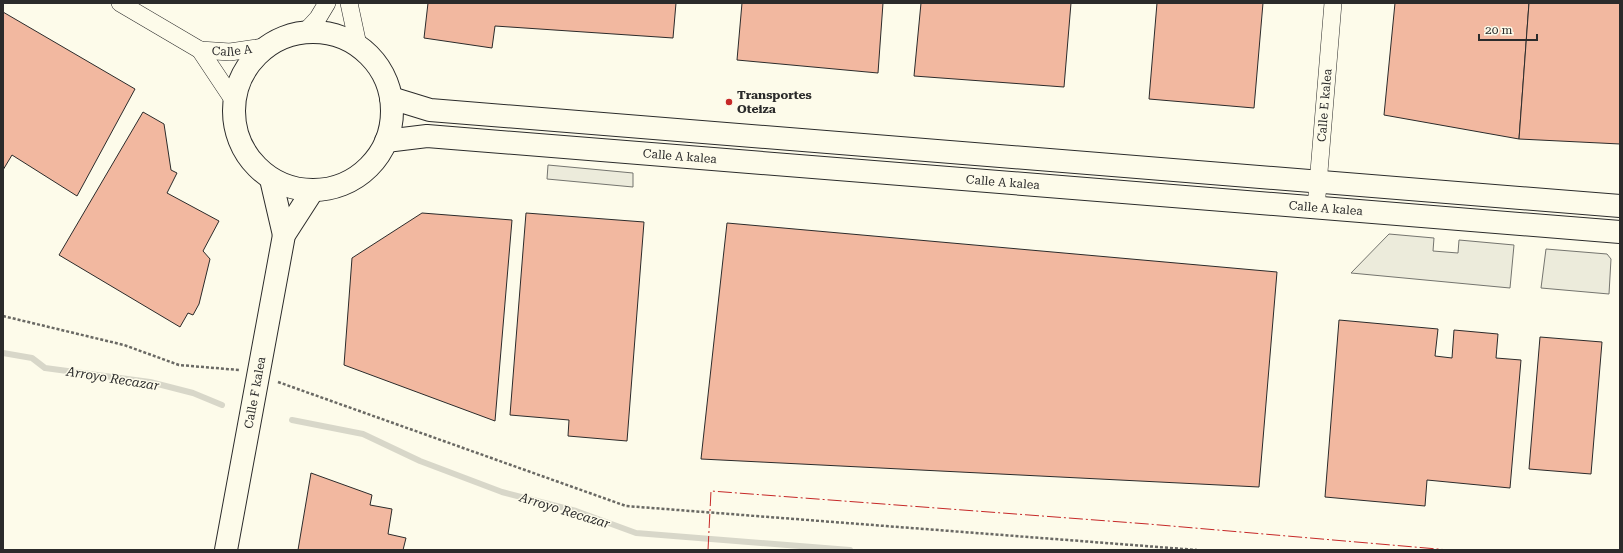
<svg xmlns="http://www.w3.org/2000/svg" width="1623" height="553" font-family="'Roboto Serif',serif">
	<style>
		.green { fill: #ecebdb; stroke: #74746e }
		.lines { fill: none; stroke-linecap: round; stroke-linejoin: round }
		.stream { stroke: #d8d7c9; stroke-width: 6 }
		.building { fill: #f2b8a0; stroke: #2b2b2b }
		.street-casing { stroke: #2b2b2b; stroke-width: 18 }
		.secondary-casing { stroke: #2b2b2b; stroke-width: 24 }
		.path { stroke: #6a6964; stroke-width: 2.5; stroke-dasharray: 3 2; stroke-linecap: butt }
		.street { stroke: #fdfbea; stroke-width: 17 }
		.secondary { stroke: #fdfbea; stroke-width: 22 }
		.power { stroke: #c62828; stroke-width: 1; stroke-dasharray: 14 3 2 3; stroke-linecap: butt }
		.poi-dot { fill: #c62828; stroke: #fdfbea; stroke-width: 1.5 }
		.labels { text-anchor: middle; stroke-width: 3; stroke-linejoin: round; paint-order: stroke }
		.street-label { font-size: 12px; fill: #2b2b2b; stroke: #fdfbea }
		.poi-label { font-size: 12px; font-weight: bold; fill: #2b2b2b; stroke: #fdfbea; text-anchor: start }
		.water-label { font-size: 13px; font-style: italic; fill: #2b2b2b; stroke: #fdfbea }
	</style>
	<rect width="100%" height="100%" fill="#fdfbea"/>
	<g class="green">
		<path d="M548,165L633,173V187L547,179Z"/>
		<path d="M1389,234L1434,238L1433,251L1458,253L1459,240L1514,245L1510,288L1351,273Z"/>
		<path d="M1546,249L1607,254L1611,259L1609,294L1541,288Z"/>
	</g>
	<g class="lines">
		<g class="stream">
			<path d="M3,353L32,358L45,368L150,382L193,393L222,405"/>
			<path d="M292,420L363,434L420,461L502,492L576,511L636,533L850,550"/>
		</g>
	</g>
	<g class="building">
		<path d="M428,3H676L673,38L495,26L492,48L424,38Z"/>
		<path d="M742,3H883L878,73L737,60Z"/>
		<path d="M921,3H1071L1064,87L914,76Z"/>
		<path d="M1157,3H1263L1254,108L1149,99Z"/>
		<path d="M1395,3H1529L1519,139L1384,115Z"/>
		<path d="M1529,3H1620V144L1519,139Z"/>
		<path d="M3,12L135,89L77,196L12,155L3,170Z"/>
		<path d="M143,112L164,124L171,170L177,173L167,193L219,221L203,251L210,259L199,304L193,315L188,313L180,327L59,255Z"/>
		<path d="M422,213L512,220L495,421L344,365L352,258Z"/>
		<path d="M526,213L644,222L627,441L568,436L569,420L510,415Z"/>
		<path d="M727,223L1277,272L1259,487L701,459Z"/>
		<path d="M1339,320L1438,329L1435,356L1452,358L1454,330L1498,334L1496,358L1521,360L1510,488L1427,480L1425,506L1325,497Z"/>
		<path d="M1540,337L1602,342L1591,474L1529,469Z"/>
		<path d="M311,473L372,495L370,505L392,509L388,534L406,538L403,550H298Z"/>
	</g>
	<g class="lines">
		<defs>
			<g id="street">
				<path d="M120,3L200,50L234,101"/>
				<path d="M349,3L358,45"/>
				<path d="M306,31L318,18L327,3"/>
				<path id="s1" d="M200,50L230,52L264,47"/>
				<path id="s2" d="M1316,208L1333,3"/>
			</g>
			<g id="secondary">
				<circle cx="313" cy="111" r="79"/>
				<path d="M391,98L430,110L1620,206"/>
				<path id="s3" d="M386,141L427,136L1620,232"/>
				<path d="M271,179L284,235"/>
				<path id="s4" d="M226,550L284,235L313,190"/>
			</g>
		</defs>
		<use href="#street" class="street-casing"/>
		<use href="#secondary" class="secondary-casing"/>
		<g class="path">
			<path d="M3,316L124,345L179,365L239,370"/>
			<path d="M278,382L626,506L1197,550"/>
		</g>
		<use href="#street" class="street"/>
		<use href="#secondary" class="secondary"/>
		<path class="power" d="M708,550L711,491L1148,524L1449,550"/>
	</g>
	<circle class="poi-dot" cx="729" cy="102" r="4"/>
	<g class="labels">
		<g class="street-label">
			<text dy="4" stroke="none"><textPath href="#s1" startOffset="32">Calle A</textPath></text>
			<text dy="4" stroke="none"><textPath href="#s2" startOffset="103">Calle E kalea</textPath></text>
			<text dy="4" stroke="none"><textPath href="#s3" startOffset="295">Calle A kalea</textPath></text>
			<text dy="4" stroke="none"><textPath href="#s3" startOffset="619">Calle A kalea</textPath></text>
			<text dy="4" stroke="none"><textPath href="#s3" startOffset="943">Calle A kalea</textPath></text>
			<text dy="4" stroke="none"><textPath href="#s4" startOffset="160">Calle F kalea</textPath></text>
		</g>
		<g class="poi-label">
			<text x="737" y="99">Transportes<tspan x="737" dy="14">Oteiza</tspan></text>
		</g>
		<g class="water-label">
			<text transform="translate(113 378) rotate(9)" y="5">Arroyo Recazar</text>
			<text transform="translate(565 510) rotate(17)" y="5">Arroyo Recazar</text>
		</g>
	</g>
	<rect width="1623" height="553" fill="none" stroke="#2b2b2b" stroke-width="8"/>
	<path d="M1479 34v6h58v-6" fill="none" stroke="#2b2b2b" stroke-width="2"/>
	<text x="1485" y="34" font-size="12" fill="#2b2b2b" stroke="#fdfbea" stroke-width="3" paint-order="stroke">20 m</text>
</svg>
